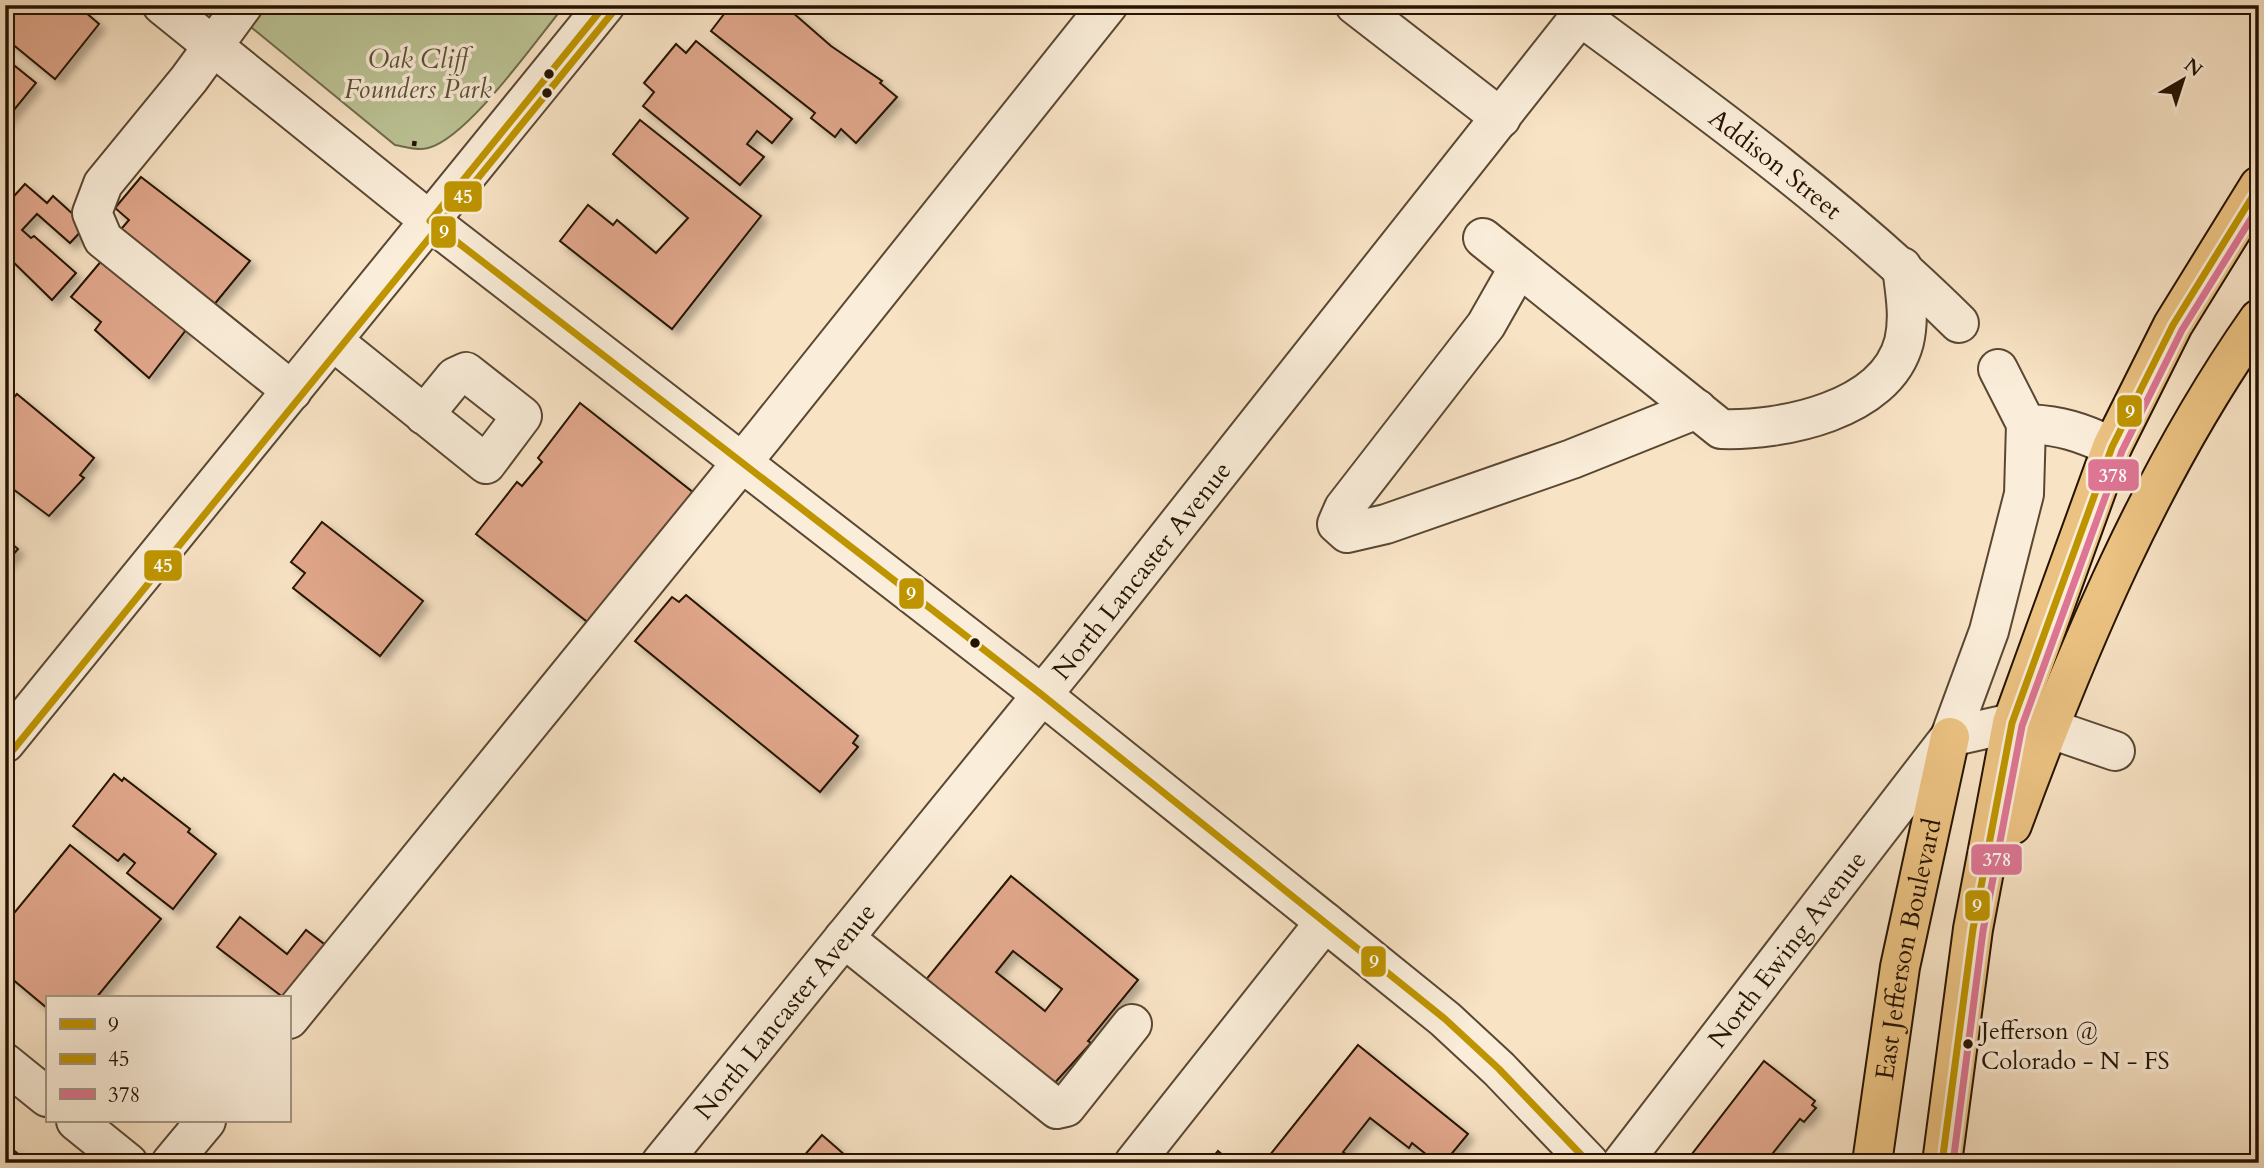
<svg xmlns="http://www.w3.org/2000/svg" width="2264" height="1168" font-family="Cardo,serif">
	<style>
		.green { fill: #bcc496; stroke: #706c4c; stroke-width: 2 }
		.building { fill: #e1a78c; stroke: #251301; stroke-width: 2; fill-rule: evenodd; filter: url(#shadow) }
		.lines { fill: none; stroke-linecap: round; stroke-linejoin: round }
		.minor-casing { stroke: #5a4732; stroke-width: 42 }
		.major-casing { stroke: #251301; stroke-width: 42 }
		.path { stroke: #251301; stroke-width: 4.5; stroke-dasharray: 5 3.5; stroke-linecap: butt }
		.minor { stroke: #faedd9; stroke-width: 38 }
		.major { stroke: #ecc282; stroke-width: 38 }
		.bus-1-casing { stroke: #faedd9; stroke-width: 12 }
		.bus-2-casing { stroke: #faedd9; stroke-width: 12 }
		.bus-3-casing { stroke: #faedd9; stroke-width: 12 }
		.bus-1 { stroke: #be9400; stroke-width: 7 }
		.bus-2 { stroke: #be9400; stroke-width: 7 }
		.bus-3 { stroke: #de7594; stroke-width: 7 }
		.bus-dot { fill: #251301; stroke: #faedd9; stroke-width: 2.5 }
		.labels { text-anchor: middle; stroke-width: 7; stroke-linejoin: round; paint-order: stroke }
		.bus-label { font-size: 24px; fill: #251301; stroke: #faedd9; text-anchor: start }
		.park-label { font-size: 26px; font-style: italic; fill: #5a5135; stroke: #faedd9 }
		.street-label { font-size: 26px; fill: #251301; stroke: #faedd9 }
		.line-badge { stroke: #faedd9; stroke-width: 2.5 }
		.badge-label { font-size: 19px; text-anchor: middle; font-weight: bold; fill: #fff }
	</style>
	<defs>
		<filter id="shadow"><feDropShadow dx="6" dy="6" stdDeviation="3.5" flood-color="#0004"/></filter>
	</defs>
	<rect width="100%" height="100%" fill="#f8e3c5"/>
	<filter id="stains"><feTurbulence type="fractalNoise" baseFrequency=".00286" numOctaves="4"/><feColorMatrix values="0 0 0 0 .2 0 0 0 0 .09 0 0 0 0 .02 0 0 0 .5 -.17"/></filter>
	<radialGradient id="worn" r=".72"><stop offset=".6" stop-color="#630" stop-opacity="0"/><stop offset="1" stop-color="#630" stop-opacity=".3"/></radialGradient>
	<path class="green" d="M224,5H565C536,40 468,138 428,148C417,151 406,147 395,145Z"/>
	<g class="building">
		<path d="M5,5H77L99,24L55,79L5,38Z"/>
		<path d="M731,5H784L831,46L882,81L880,83L897,97L856,143L841,129L835,137L811,118L815,113L711,31Z"/>
		<path d="M696,41L792,119L772,143L757,131L747,144L764,157L740,185L643,106L654,92L644,83L676,44L686,53Z"/>
		<path d="M5,58L36,83L5,121Z"/>
		<path d="M640,120L761,216L672,329L560,241L588,205L613,225L617,220L656,253L688,218L613,154Z"/>
		<path d="M141,177L250,261L208,312L116,235L129,220L115,208Z"/>
		<path d="M25,184L47,203L53,196L86,226L70,243L37,214L22,230L31,238L34,236L76,273L52,300L5,254V206Z"/>
		<path d="M103,259L189,326L149,378L95,330L101,322L71,297Z"/>
		<path d="M17,394L94,458L80,475L84,478L49,516L5,483V407Z"/>
		<path d="M580,403L699,497L595,628L476,534L517,482L522,486L542,462L538,458Z"/>
		<path d="M322,522L423,601L380,656L293,588L305,573L291,562Z"/>
		<path d="M5,538L18,549L5,564Z"/>
		<path d="M686,595L858,736L853,743L858,747L820,792L635,641L672,597L679,602Z"/>
		<path d="M114,774L122,781L124,778L190,829L188,832L216,854L173,909L127,873L135,863L124,854L118,861L73,826Z"/>
		<path d="M70,845L161,919L96,998H47V1008L5,973V924Z"/>
		<path d="M1011,876L1138,980L1088,1041L1091,1043L1051,1087L924,982ZM1013,951L1062,989L1045,1011L996,972Z"/>
		<path d="M240,917L287,954L306,930L328,947L284,998L217,947Z"/>
		<path d="M1358,1045L1468,1134L1444,1163H1437L1412,1143L1409,1148L1370,1118L1343,1152L1357,1163H1278L1269,1156Z"/>
		<path d="M1764,1061L1815,1101L1812,1105L1816,1108L1804,1122L1800,1119L1765,1163H1685Z"/>
		<path d="M822,1135L854,1163H791L799,1154L803,1157Z"/>
		<path d="M11,1148L29,1163H5V1155Z"/>
		<path d="M1218,1151L1232,1163H1208Z"/>
	</g>
	<g class="lines">
		<defs>
			<g id="minor">
				<path d="M162,5L430,221L1041,694L1325,922L1445,1019L1499,1069L1589,1163"/>
				<path d="M243,5L189,79L103,184L92,213L103,239L292,391"/>
				<path d="M1355,5L1501,118"/>
				<path id="s1" d="M1580,16C1711,112 1844,209 1959,323"/>
				<path d="M1483,238L1721,429C1781,431 1886,411 1904,342C1910,317 1905,292 1902,267"/>
				<path d="M1519,267L1486,325L1344,508L1337,524L1347,533L1386,524L1572,459L1697,409"/>
				<path d="M333,341L486,464L522,416L466,372L455,377L424,415"/>
				<path d="M2026,424C2059,425 2082,432 2112,447"/>
				<path d="M1950,737L2012,723L2048,728L2115,751"/>
				<path d="M5,743L605,5"/>
				<path d="M844,938L1057,1109L1066,1107L1132,1024"/>
				<path d="M289,1019L765,434L1108,5"/>
				<path d="M5,1063L47,1097"/>
				<path d="M76,1121L128,1163"/>
				<path d="M171,1163L206,1121"/>
				<path id="s2" d="M661,1163L1072,658L1589,5"/>
				<path d="M1134,1163L1325,922"/>
				<path id="s3" d="M1622,1163L1950,737L1989,631L2024,494L2026,424L1998,369"/>
			</g>
			<g id="major">
				<path d="M2012,825C2076,651 2151,472 2259,319"/>
				<path id="s4" d="M1872,1163L1900,967L1950,737"/>
				<path d="M1942,1163L1973,929L2012,723L2112,447L2173,325L2259,186"/>
			</g>
		</defs>
		<use href="#minor" class="minor-casing"/>
		<use href="#major" class="major-casing"/>
		<path class="path" d="M414,146L415,138"/>
		<use href="#minor" class="minor"/>
		<use href="#major" class="major"/>
		<defs>
			<g id="bus-1">
				<path d="M605,5L430,221L1041,694L1445,1019L1499,1069L1589,1163"/>
				<path d="M1942,1163L1973,929L2012,723L2112,447L2173,325L2259,186"/>
			</g>
			<path id="bus-2" d="M13,750L613,12"/>
			<path id="bus-3" d="M1953,1163L1983,931L2022,726L2122,451L2182,330L2259,206"/>
		</defs>
		<use href="#bus-1" class="bus-1-casing"/>
		<use href="#bus-2" class="bus-2-casing"/>
		<use href="#bus-3" class="bus-3-casing"/>
		<use href="#bus-1" class="bus-1"/>
		<use href="#bus-2" class="bus-2"/>
		<use href="#bus-3" class="bus-3"/>
	</g>
	<g class="bus-dot">
		<circle cx="549" cy="74" r="6"/>
		<circle cx="547" cy="93" r="6"/>
		<circle cx="975" cy="643" r="6"/>
		<circle cx="1968" cy="1044" r="6"/>
	</g>
	<g class="labels">
		<g class="bus-label">
			<text x="1981" y="1039">Jefferson @<tspan x="1981" dy="30">Colorado - N - FS</tspan></text>
		</g>
		<g class="park-label">
			<text x="418" y="68">Oak Cliff<tspan x="418" dy="30">Founders Park</tspan></text>
		</g>
		<g class="street-label">
			<text dy="9" stroke="none"><textPath href="#s1" startOffset="245">Addison Street</textPath></text>
			<text dy="9" stroke="none"><textPath href="#s2" startOffset="763">North Lancaster Avenue</textPath></text>
			<text dy="9" stroke="none"><textPath href="#s3" startOffset="270">North Ewing Avenue</textPath></text>
			<text dy="9" stroke="none"><textPath href="#s4" startOffset="217">East Jefferson Boulevard</textPath></text>
			<text dy="9" stroke="none"><textPath href="#s2" startOffset="196">North Lancaster Avenue</textPath></text>
		</g>
	</g>
	<g class="line-badge">
		<rect x="443" y="180" width="40" height="33" rx="7" fill="#be9400"/>
		<rect x="430" y="215" width="27" height="34" rx="7" fill="#be9400"/>
		<rect x="2116" y="394" width="27" height="34" rx="7" fill="#be9400"/>
		<rect x="2087" y="458" width="53" height="34" rx="7" fill="#de7594"/>
		<rect x="143" y="549" width="40" height="33" rx="7" fill="#be9400"/>
		<rect x="898" y="577" width="27" height="33" rx="7" fill="#be9400"/>
		<rect x="1970" y="843" width="53" height="33" rx="7" fill="#de7594"/>
		<rect x="1964" y="889" width="27" height="33" rx="7" fill="#be9400"/>
		<rect x="1360" y="945" width="27" height="33" rx="7" fill="#be9400"/>
	</g>
	<g class="badge-label">
		<text x="463" y="203">45</text>
		<text x="444" y="238">9</text>
		<text x="2130" y="418">9</text>
		<text x="2113" y="482">378</text>
		<text x="163" y="572">45</text>
		<text x="911" y="600">9</text>
		<text x="1997" y="866">378</text>
		<text x="1977" y="912">9</text>
		<text x="1374" y="968">9</text>
	</g>
	<rect width="2264" height="1168" fill="none" stroke="#f8e3c5" stroke-width="28"/>
	<rect x="7" y="7" width="2250" height="1154" fill="none" stroke="#251301" stroke-width="3.5"/>
	<rect x="14" y="14" width="2236" height="1140" fill="none" stroke="#251301" stroke-width="2"/>
	<rect x="46" y="996" width="245" height="126" fill="#faedd9" stroke="#a59683" stroke-width="2"/>
	<rect x="60" y="1019" width="35" height="10" fill="#be9400" stroke="#a59683" stroke-width="2"/>
	<text x="108" y="1032" font-size="21" fill="#251301">9</text>
	<rect x="60" y="1054" width="35" height="10" fill="#be9400" stroke="#a59683" stroke-width="2"/>
	<text x="108" y="1066" font-size="21" fill="#251301">45</text>
	<rect x="60" y="1089" width="35" height="10" fill="#de7594" stroke="#a59683" stroke-width="2"/>
	<text x="108" y="1102" font-size="21" fill="#251301">378</text>
	<g transform="translate(2183 80) rotate(39)" stroke="#faedd9" stroke-width="5" paint-order="stroke">
	<path d="M0-5L12 26L0 18L-12 26Z" fill="#251301"/>
	<text y="-10" font-size="19" font-weight="bold" text-anchor="middle" fill="#251301">N</text>
	</g>
	<rect width="100%" height="100%" filter="url(#stains)"/>
	<rect width="100%" height="100%" fill="url(#worn)"/>
</svg>
